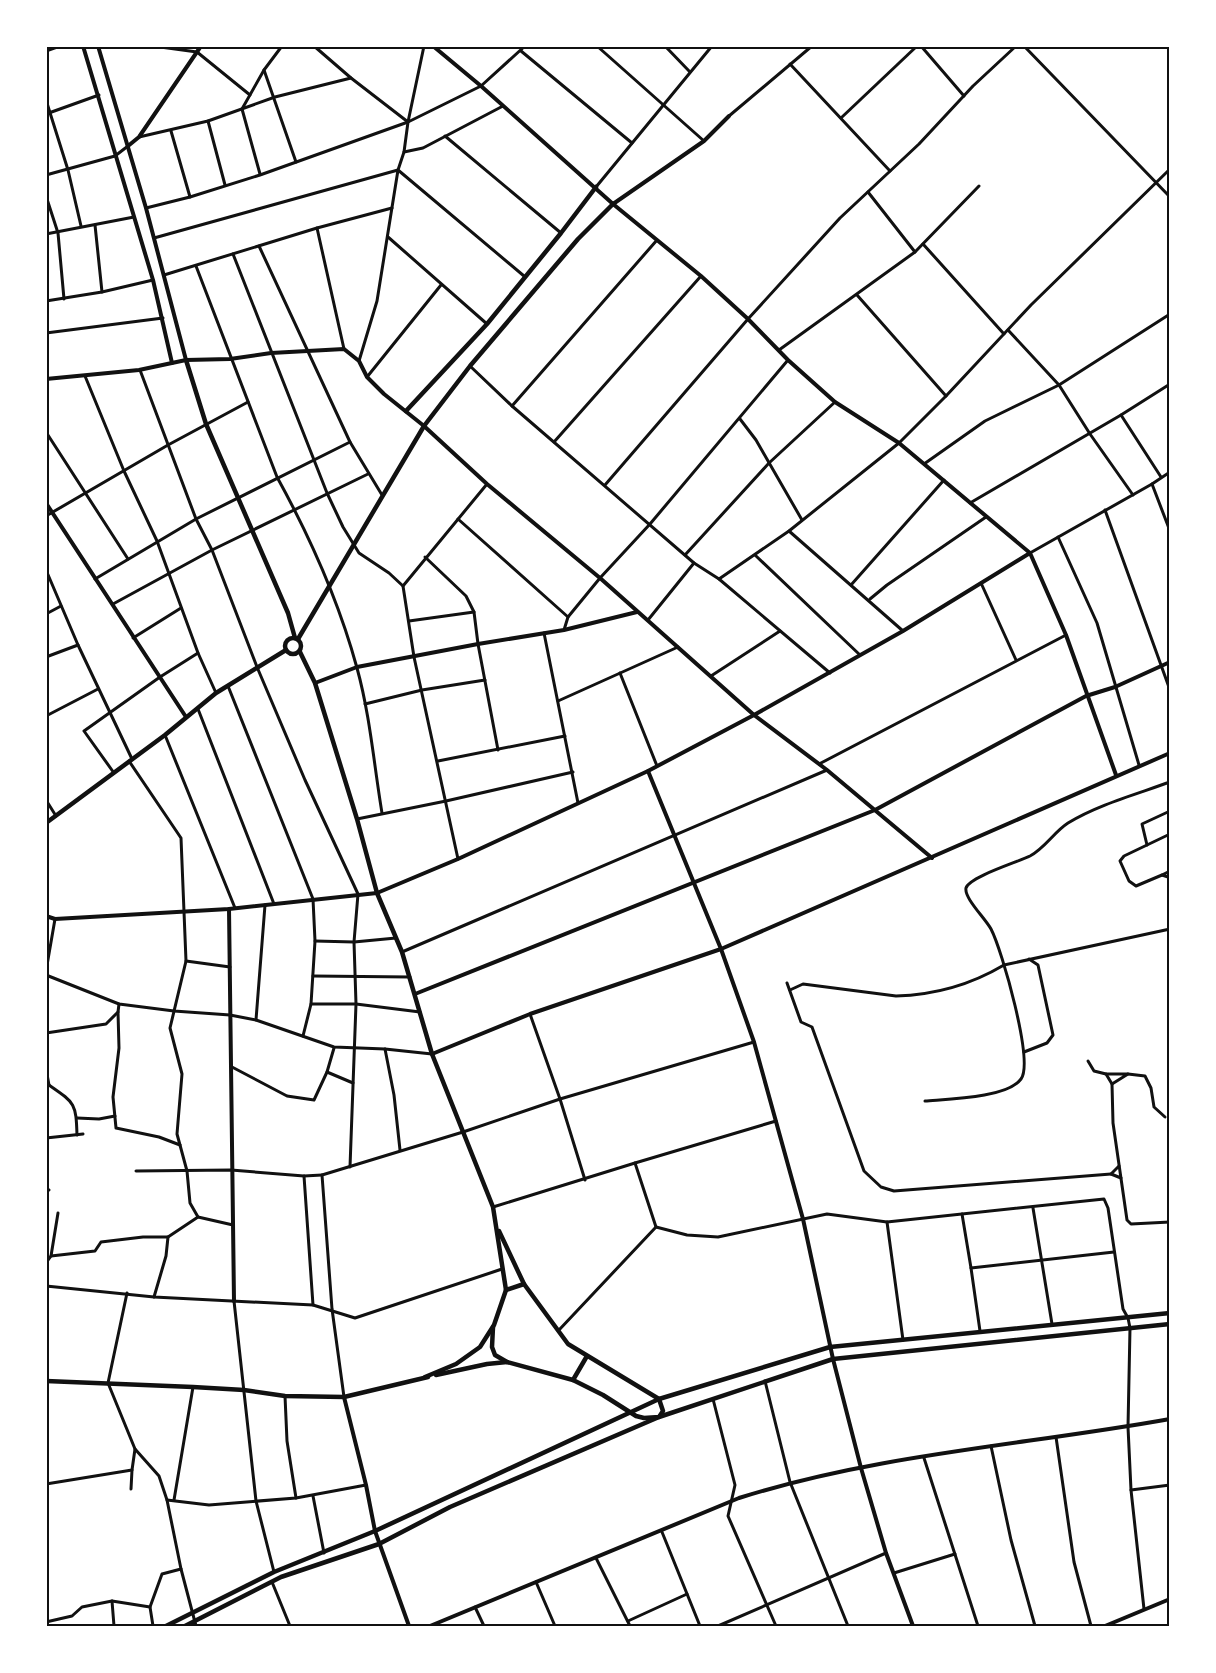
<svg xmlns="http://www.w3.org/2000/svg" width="1216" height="1673" font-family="'Noto Serif',serif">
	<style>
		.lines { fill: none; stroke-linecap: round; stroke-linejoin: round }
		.minor { stroke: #111; stroke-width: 3 }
		.tertiary { stroke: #111; stroke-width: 4 }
		.secondary { stroke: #111; stroke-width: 4.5 }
		.neatline { fill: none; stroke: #111; stroke-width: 2 }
	</style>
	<rect width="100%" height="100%" fill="#fff"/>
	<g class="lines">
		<g class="minor">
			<path d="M153,46L197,52L250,95"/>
			<path d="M314,46L351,78L408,122"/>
			<path d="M597,46L704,141"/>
			<path d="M665,46L690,72"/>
			<path d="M921,46L964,96"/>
			<path d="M1024,46L1170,197"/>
			<path d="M46,51L60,46"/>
			<path d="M521,51L632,143"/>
			<path d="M790,64L890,171"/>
			<path d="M264,70L296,162"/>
			<path d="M46,100L68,170L81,226"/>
			<path d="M46,114L99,95"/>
			<path d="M729,116L812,46"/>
			<path d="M841,118L917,46"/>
			<path d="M208,121L225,185"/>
			<path d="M171,131L190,197"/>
			<path d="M445,136L561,233"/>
			<path d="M139,137L208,121L275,97L351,78"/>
			<path d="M404,152L423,148L503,106"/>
			<path d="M260,174L242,109L264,70L282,46"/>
			<path d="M46,175L115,156L128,146"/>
			<path d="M596,187L712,46"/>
			<path d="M868,192L915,252"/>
			<path d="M46,196L58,233L64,299"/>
			<path d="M146,208L190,197L260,175L408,122L481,86L525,46"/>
			<path d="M95,225L102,292"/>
			<path d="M317,228L344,349"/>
			<path d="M46,234L134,217"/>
			<path d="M388,237L487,324"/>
			<path d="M154,238L398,170L524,276"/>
			<path d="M923,244L1004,334"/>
			<path d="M259,246L350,442L382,495"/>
			<path d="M233,254L327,493L343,527L359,553L389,573L403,586L414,657L458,859"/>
			<path d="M196,266L277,477C310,537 339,602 357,668C370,715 374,765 382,813"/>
			<path d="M164,275L317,228L392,208"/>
			<path d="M857,295L946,396"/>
			<path d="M46,301L102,292L153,280"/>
			<path d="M1008,330L1059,385L1090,434L1133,495"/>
			<path d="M46,333L163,318"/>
			<path d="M779,350L915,252L979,186"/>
			<path d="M359,361L377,301L398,170L404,152L408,122L424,46"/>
			<path d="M470,366L512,406L694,563L719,579L830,673"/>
			<path d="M140,370L196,519L212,550L257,667L305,780L358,894L354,942L356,1004L350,1167"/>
			<path d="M85,376L124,471L157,541L198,653L216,693"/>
			<path d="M367,377L441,285"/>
			<path d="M512,406L657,240"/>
			<path d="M1121,415L1161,477"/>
			<path d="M740,419L756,440L802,520"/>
			<path d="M46,432L128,559"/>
			<path d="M554,442L701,276"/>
			<path d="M924,464L985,421L1059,385L1170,314"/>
			<path d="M1152,484L1170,531"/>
			<path d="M605,485L748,319L840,218L919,144L973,86L1016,46"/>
			<path d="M970,503L1121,415L1170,384"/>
			<path d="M1105,510L1170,690"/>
			<path d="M46,516L168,445L248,402"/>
			<path d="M458,519L568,617"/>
			<path d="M789,531L903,631"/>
			<path d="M1058,537L1097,623L1139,765"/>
			<path d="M1030,553L1152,484L1170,472"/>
			<path d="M685,555L769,463L835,402"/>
			<path d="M755,555L860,655"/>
			<path d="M425,557L466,596L474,612L478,644L498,750"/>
			<path d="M46,570L78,645L132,759"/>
			<path d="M95,579L196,519L350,442"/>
			<path d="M719,579L789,531L899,443L946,396L1031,305L1170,169"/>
			<path d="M981,583L1016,660"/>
			<path d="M851,585L944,480"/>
			<path d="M403,586L487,484"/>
			<path d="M870,599L887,585L986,517"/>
			<path d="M113,604L212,550L368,474"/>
			<path d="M46,614L61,606"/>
			<path d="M648,620L694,563"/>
			<path d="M409,621L474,612"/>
			<path d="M564,630L568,617L600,578L650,524L788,360"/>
			<path d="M544,633L578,803"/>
			<path d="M133,638L181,608"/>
			<path d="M46,657L78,645"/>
			<path d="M620,673L657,766"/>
			<path d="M711,676L780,631"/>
			<path d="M228,686L313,899L315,941L311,1004L303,1036"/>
			<path d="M558,701L678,647"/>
			<path d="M365,704L422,690L485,680"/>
			<path d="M198,709L274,904"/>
			<path d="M46,716L98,689"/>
			<path d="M165,735L235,908"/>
			<path d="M438,761L565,736"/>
			<path d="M819,764L1066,635"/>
			<path d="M114,773L84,731L160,677L198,653"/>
			<path d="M46,800L56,816"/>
			<path d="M357,819L446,801L573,772"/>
			<path d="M1147,845L1142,824L1170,811"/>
			<path d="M1170,871L1162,875L1168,877L1170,881"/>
			<path d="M1162,875L1136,886L1129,881L1120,861L1124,856L1170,834"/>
			<path d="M315,941L354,942L396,938"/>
			<path d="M402,952L827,770"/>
			<path d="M186,961L230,967"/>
			<path d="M46,971L55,919"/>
			<path d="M46,975L119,1004L174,1011L230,1015L256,1020L334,1047L385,1049L432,1054"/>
			<path d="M313,976L410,977"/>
			<path d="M787,983L801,1022L812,1027L864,1171L881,1187L894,1191L1111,1174"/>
			<path d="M790,990L803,984L896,996C934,995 972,984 1004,965L1170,929"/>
			<path d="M311,1004H356L420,1012"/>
			<path d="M118,1012L119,1048L113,1097L116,1128L159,1137L180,1145"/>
			<path d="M530,1014L560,1099L585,1180"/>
			<path d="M256,1020L265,905"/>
			<path d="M46,1033L106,1024L118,1012L119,1004"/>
			<path d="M385,1049L394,1095L400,1150"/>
			<path d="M1024,1052L1047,1043L1053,1035L1038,965L1029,959"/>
			<path d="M1088,1061L1094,1071L1106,1074L1112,1084L1113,1123L1127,1220L1131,1224L1170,1222"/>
			<path d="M232,1067L287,1096L314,1100L327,1072L334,1048"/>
			<path d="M46,1069L49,1085H46"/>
			<path d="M327,1072L353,1083"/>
			<path d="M1106,1074H1128L1112,1084"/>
			<path d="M1128,1074L1145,1076L1151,1088L1154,1107L1165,1117"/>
			<path d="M49,1085C75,1103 76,1103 77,1135"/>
			<path d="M925,1101C947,1099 1007,1098 1021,1079C1034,1062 1002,950 991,929C985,918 964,898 966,888C969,877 1018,862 1030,856C1045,848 1054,832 1068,823C1097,805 1137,794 1170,782"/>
			<path d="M77,1118L99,1119L115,1116"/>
			<path d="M46,1138L83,1134"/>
			<path d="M635,1163L776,1121"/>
			<path d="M1119,1166L1111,1174L1121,1178"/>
			<path d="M136,1171L231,1170L304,1176L322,1175"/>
			<path d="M304,1176L313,1305"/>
			<path d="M46,1189L49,1190"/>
			<path d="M493,1207L635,1163L656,1227"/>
			<path d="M1033,1208L1052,1324"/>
			<path d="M962,1214L971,1268L1114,1252"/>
			<path d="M198,1217L233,1225"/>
			<path d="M887,1222L903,1340"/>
			<path d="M51,1256L58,1213"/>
			<path d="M46,1263L51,1256L95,1251L101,1242L143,1237H168L198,1217L190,1203L187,1171L177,1134L182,1074L170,1028L186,961L181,838L129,761"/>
			<path d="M971,1268L980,1331"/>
			<path d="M46,1286L154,1297L313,1305L355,1318L502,1269"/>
			<path d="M127,1293L108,1383L135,1449L159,1476L167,1500L181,1569L196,1626"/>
			<path d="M154,1297L166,1256L168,1237"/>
			<path d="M234,1301L256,1501L274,1572"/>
			<path d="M559,1330L656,1227L687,1235L718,1237L827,1214L887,1222L1104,1199L1108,1208L1123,1309L1128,1318L1130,1328L1128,1427L1131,1490L1144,1609"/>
			<path d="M765,1381L790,1482L848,1626"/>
			<path d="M285,1396L287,1441L296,1498"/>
			<path d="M344,1397L332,1309L322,1175L463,1132L560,1099L754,1042"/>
			<path d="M713,1399L735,1485L728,1516L776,1626"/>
			<path d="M1056,1437L1074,1562L1091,1626"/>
			<path d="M991,1446L1011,1540L1035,1626"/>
			<path d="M924,1458L978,1626"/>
			<path d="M46,1484L132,1470L135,1449"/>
			<path d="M131,1489L132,1470"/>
			<path d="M1131,1490L1170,1485"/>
			<path d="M313,1496L324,1553"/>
			<path d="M167,1500L209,1505L296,1498L366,1485"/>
			<path d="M174,1500L193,1387"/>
			<path d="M662,1532L700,1626"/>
			<path d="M596,1558L630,1626"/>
			<path d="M894,1573L955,1554"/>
			<path d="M272,1582L290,1626"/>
			<path d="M536,1582L555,1626"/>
			<path d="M112,1601L114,1626"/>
			<path d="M475,1607L484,1626"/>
			<path d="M628,1621L687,1594"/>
			<path d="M46,1622L72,1616L82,1607L112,1601L150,1607"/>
			<path d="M153,1626L150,1607L162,1574L181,1569"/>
			<path d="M718,1626L886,1553"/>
		</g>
		<g class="tertiary">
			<path d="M83,46L153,280L172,363"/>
			<path d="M98,46L146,208L186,360"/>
			<path d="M433,46L481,86L613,204L701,276L748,319L788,360L835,402L899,443L1030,553L1066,635L1116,775"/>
			<path d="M128,146L139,137L201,46"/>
			<path d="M613,204L704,141L729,116"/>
			<path d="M46,379L139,370L186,360L230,359L271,353L344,349L359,361L367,377L384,394L424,426L487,484L600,578L754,715L827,770L932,858"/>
			<path d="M46,503L186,717"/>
			<path d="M315,683L357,667L478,644L564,630L637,612"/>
			<path d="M648,771L721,949L754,1042L803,1219L833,1359L861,1468L886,1553L913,1626"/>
			<path d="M229,909L234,1301"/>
			<path d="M46,916L55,919L229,909L377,893L458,859L648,771L754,715L903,631L1030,553"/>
			<path d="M415,994L875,810L1086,696L1115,687L1170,662"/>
			<path d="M432,1054L530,1014L721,949L1170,753"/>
			<path d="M344,1397L366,1485L375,1531L409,1626"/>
			<path d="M430,1626L739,1498C878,1454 1026,1445 1170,1419"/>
			<path d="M1105,1626L1170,1599"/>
		</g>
		<g class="secondary">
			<path d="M186,360L206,424L288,613L295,638"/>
			<path d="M406,411L487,324L561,233L596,187"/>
			<circle cx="293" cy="646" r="8"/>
			<path d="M298,639L424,426L470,366L578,239L613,204"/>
			<path d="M300,652L315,683L357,819L377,893L402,952L432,1054L493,1207L506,1290L494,1325L480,1347L456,1364L425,1377"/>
			<path d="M46,823L165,735L216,693L286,650"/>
			<path d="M506,1290L524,1284"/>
			<path d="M493,1327L492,1347L495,1355L507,1362L573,1380L603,1395L636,1416L644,1418L659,1417L663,1411L659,1399L568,1344L524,1284L499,1231"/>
			<path d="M436,1375L487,1364L507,1362"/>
			<path d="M573,1380L587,1356"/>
			<path d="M46,1381L193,1387L244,1390L285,1396L344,1397L428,1377"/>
			<path d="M166,1626L274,1572L375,1531L659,1399L830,1347L1170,1313"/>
			<path d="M185,1626L281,1577L379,1544L450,1507L659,1417L833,1359L1170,1324"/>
		</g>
	</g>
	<rect width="1216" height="1673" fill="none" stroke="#ffffff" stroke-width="96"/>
	<rect x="48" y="48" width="1120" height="1577" class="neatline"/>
</svg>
